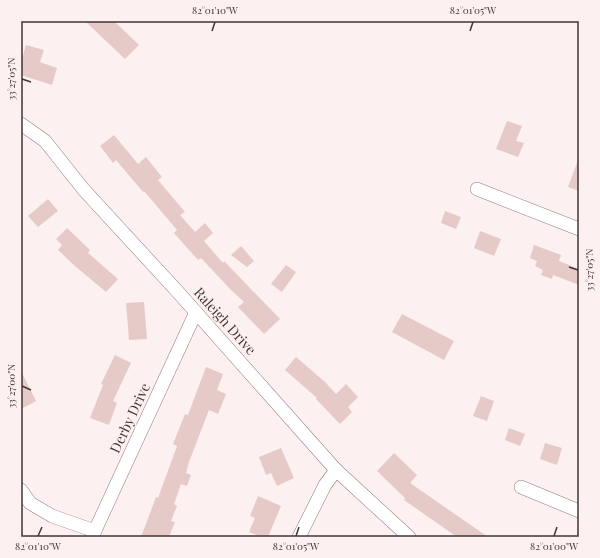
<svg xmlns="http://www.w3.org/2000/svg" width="600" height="558" font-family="'Playfair Display',serif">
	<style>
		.building { fill: #e5cac8 }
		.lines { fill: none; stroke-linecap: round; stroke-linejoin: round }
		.street-casing { stroke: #947b7a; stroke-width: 14 }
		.street { stroke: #fff; stroke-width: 13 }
		.ticks { fill: none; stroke: #403635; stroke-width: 1.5 }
		.labels { text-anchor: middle; stroke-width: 3; stroke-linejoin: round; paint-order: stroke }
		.street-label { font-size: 14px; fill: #403635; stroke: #fcf1f0 }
		.neatline { fill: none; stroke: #403635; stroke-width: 1.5 }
		.ticks-label { font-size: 10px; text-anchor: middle; fill: #403635 }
	</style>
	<rect width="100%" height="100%" fill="#fcf1f0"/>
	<g class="building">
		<path d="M85,21H114L139,45L125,59Z"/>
		<path d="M26,45L44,50L40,62L57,68L52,85L21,75V62Z"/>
		<path d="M507,121L522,126L516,141L524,143L518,157L496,149Z"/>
		<path d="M114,135L138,164L146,157L162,177L158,180L185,212L180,215L195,232L205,223L213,233L204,241L223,263L224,261L280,319L264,334L238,307L244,302L230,289L201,258L198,260L174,233L177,230L144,191L143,192L116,160L113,163L100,146Z"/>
		<path d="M578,160H579V191L568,187Z"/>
		<path d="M48,199L58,211L38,227L28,216Z"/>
		<path d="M445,211L461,217L456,229L441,223Z"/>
		<path d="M67,228L90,250L88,253L118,279L106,292L75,266L58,250L62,245L56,239Z"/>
		<path d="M480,231L501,239L494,256L474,248Z"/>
		<path d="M534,245L561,255L559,261L579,269V285L553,275L552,279L541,275L543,270L535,266L537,261L530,258Z"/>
		<path d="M241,246L254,261L247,267L231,255Z"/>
		<path d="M286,265L296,272L282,292L271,284Z"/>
		<path d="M144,302L147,339L129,340L126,303Z"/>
		<path d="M402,314L454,341L444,360L392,332Z"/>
		<path d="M115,355L131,363L113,401L117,403L109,425L90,418L103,385L101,384Z"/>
		<path d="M296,357L325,382L336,394L346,384L358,397L348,407L352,412L340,424L316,399L317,398L285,370Z"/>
		<path d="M206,367L223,374L217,390L226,394L218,414L209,410L189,462L186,473L191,475L187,486L181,484L174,504L177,506L171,521L175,522L169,537H141L156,497L158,498L177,446L173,444L185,414L188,415Z"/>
		<path d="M21,371L36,401L21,409Z"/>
		<path d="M481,396L494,401L487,421L473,416Z"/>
		<path d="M509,428L525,434L520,446L505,440Z"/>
		<path d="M545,443L562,448L557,465L540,459Z"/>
		<path d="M281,448L294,478L277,486L271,473L266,475L259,457Z"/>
		<path d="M394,453L417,475L410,483L488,537H457L404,500L405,498L377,471Z"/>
		<path d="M258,496L281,506L268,537H261L249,532L255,518L250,516Z"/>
	</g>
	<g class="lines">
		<defs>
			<g id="street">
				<path d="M21,124L45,141L84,190L177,291L336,470L409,537"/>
				<path d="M477,189L579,229"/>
				<path d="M521,487L579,511"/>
				<path d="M21,490L30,503L52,516L95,531"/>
				<path d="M92,537L196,312"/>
				<path d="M299,537L325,485L336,470"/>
			</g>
		</defs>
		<use href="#street" class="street-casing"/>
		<use href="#street" class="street"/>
	</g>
	<path class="ticks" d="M212,31L215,22M470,31L473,22M22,79L31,82M569,267L578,270M22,386L31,390M38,536L42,527M296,536L299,527M554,536L557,527"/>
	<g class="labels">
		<g class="street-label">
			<text transform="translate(225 321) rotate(48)" y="5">Raleigh Drive</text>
			<text transform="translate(130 418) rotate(-65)" y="5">Derby Drive</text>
		</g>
	</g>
	<rect width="600" height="558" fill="none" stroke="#fcf1f0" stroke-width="44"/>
	<rect x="22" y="22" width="556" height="514" class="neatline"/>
	<g class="ticks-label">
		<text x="215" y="14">82°01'10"W</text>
		<text x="473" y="14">82°01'05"W</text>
		<text transform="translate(11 79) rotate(-90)" y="4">33°27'05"N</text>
		<text transform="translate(589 270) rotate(-90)" y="4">33°27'05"N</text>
		<text transform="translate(11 386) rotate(-90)" y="4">33°27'00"N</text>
		<text x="38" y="550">82°01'10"W</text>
		<text x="296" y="550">82°01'05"W</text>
		<text x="554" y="550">82°01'00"W</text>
	</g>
</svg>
